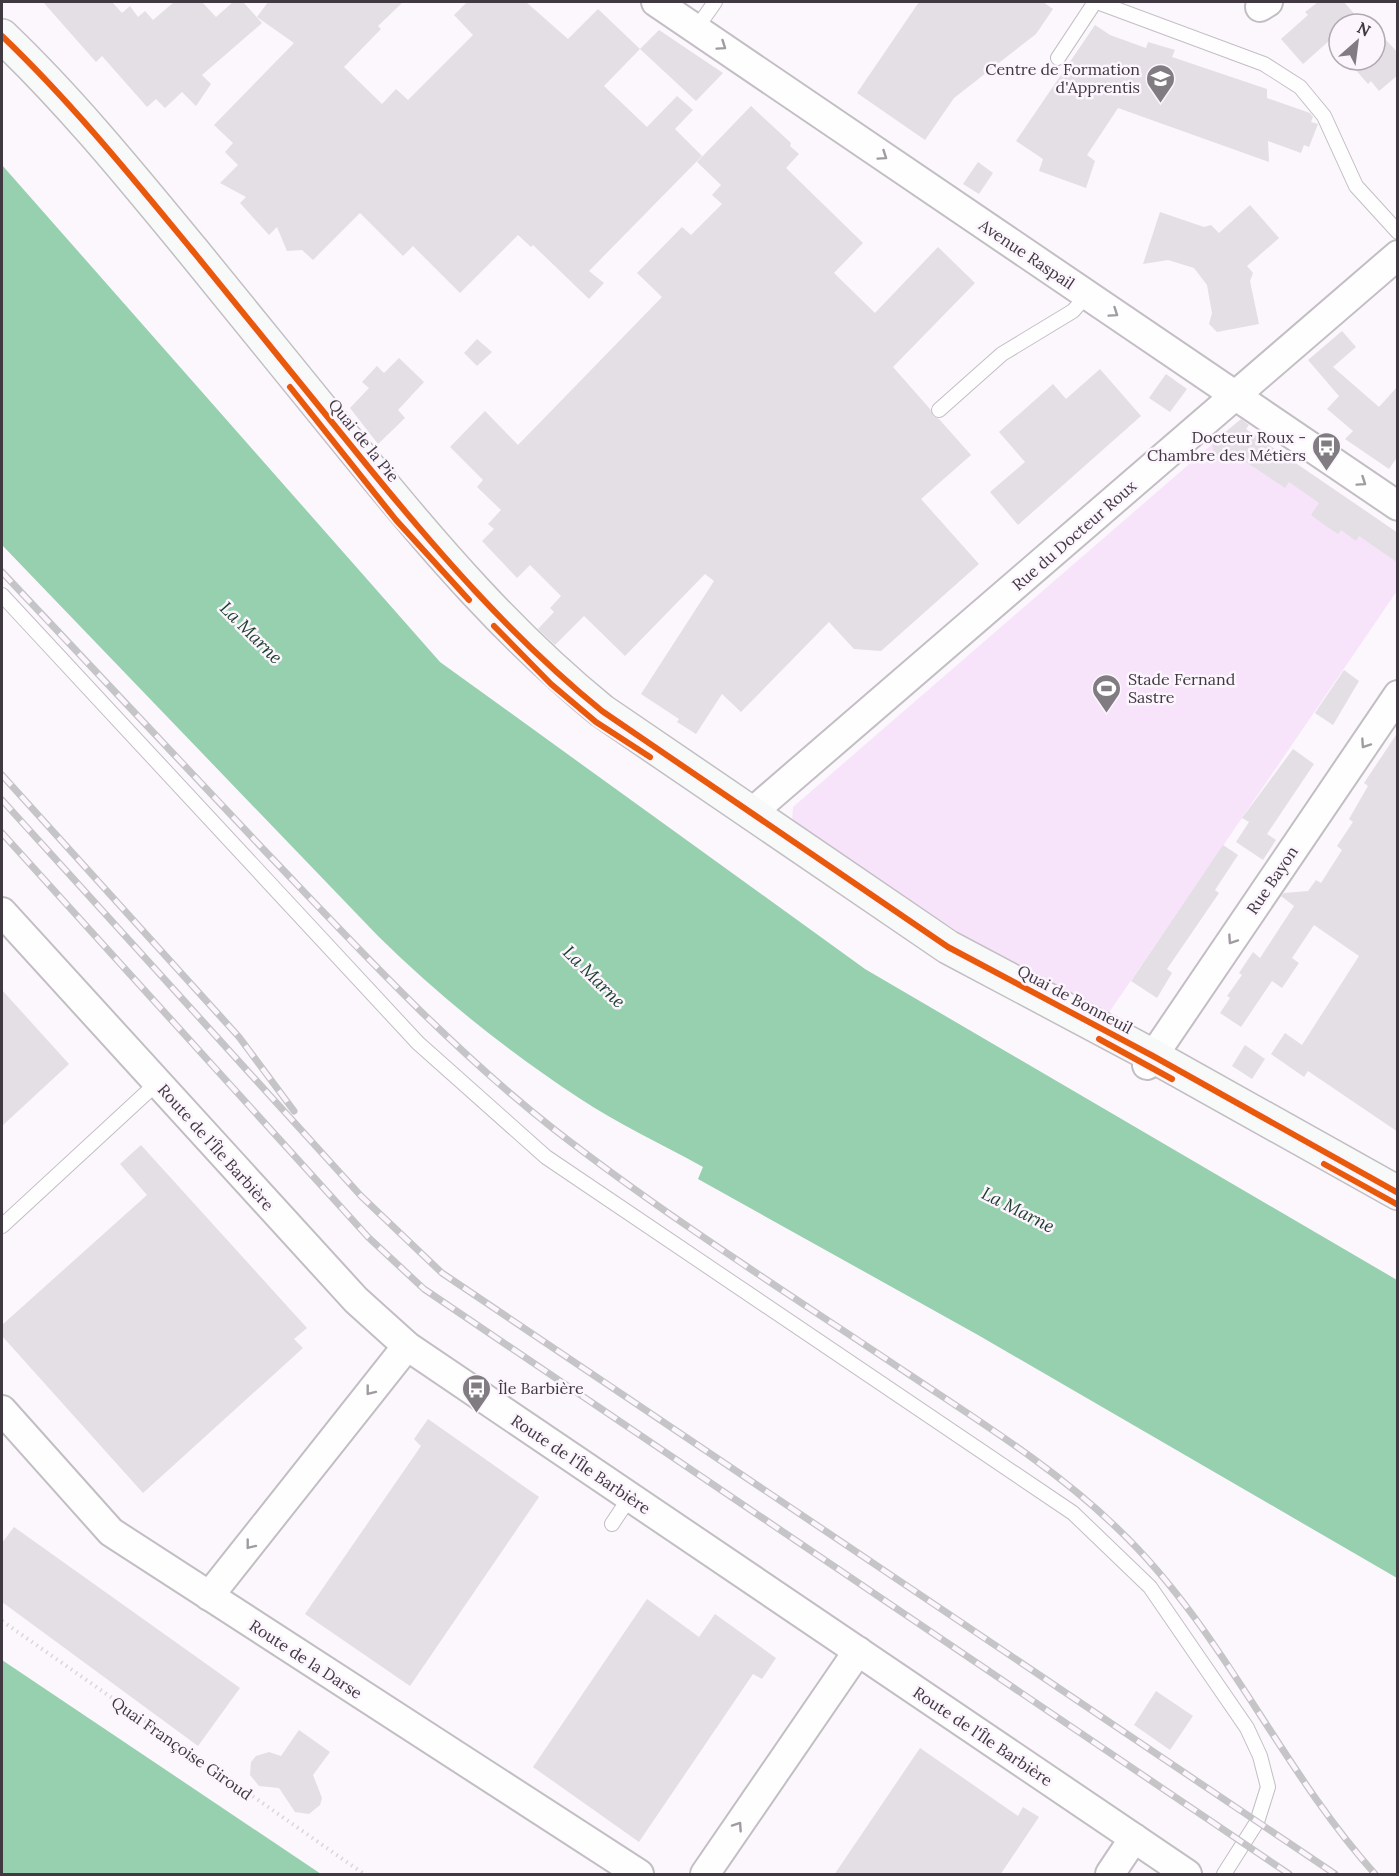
<svg xmlns="http://www.w3.org/2000/svg" width="1399" height="1876" font-family="Lora,serif">
	<style>
		.green { fill: #f7e4fa }
		.water { fill: #97d0ae }
		.building { fill: #e3dfe4 }
		.lines { fill: none; stroke-linecap: round; stroke-linejoin: round }
		.lane-casing { stroke: #c3bec4; stroke-width: 16 }
		.street-casing { stroke: #c3bec4; stroke-width: 32 }
		.secondary-casing { stroke: #c3bec4; stroke-width: 36 }
		.path { stroke: #d9d7da; stroke-width: 4; stroke-dasharray: 1.5 4.5; stroke-linecap: butt }
		.lane { stroke: #fefeff; stroke-width: 14 }
		.street { stroke: #fefeff; stroke-width: 28 }
		.secondary { stroke: #f7faf8; stroke-width: 33 }
		.rail-casing { stroke: #c5c4c6; stroke-width: 7 }
		.rail { stroke: #fcf5fe; stroke-width: 4.5; stroke-dasharray: 14; stroke-linecap: butt }
		.cycleway-casing { stroke: #fcf5fe; stroke-width: 10 }
		.cycleway { stroke: #e8590c; stroke-width: 6 }
		.oneway { stroke: #9f9ca0 }
		.labels { text-anchor: middle; stroke-width: 5; stroke-linejoin: round; paint-order: stroke }
		.poi-label { font-size: 16px; fill: #403941; stroke: #fcf5fe; text-anchor: end }
		.street-label { font-size: 16px; fill: #403941; stroke: #fcf5fe }
		.water-label { font-size: 18px; font-style: italic; fill: #1a3e29; stroke: #fcf5fe }
	</style>
	<rect width="100%" height="100%" fill="#fbf7fc"/>
	<path class="green" d="M1232,427L1397,533V591L1108,1014L957,931L792,822L793,807Z"/>
	<g class="water">
		<path d="M2,165L440,662L865,969L1397,1280V1578L978,1335L698,1179L703,1167C662,1144 618,1124 579,1098C507,1051 439,996 378,936L2,545Z"/>
		<path d="M2,1660L321,1874H2Z"/>
	</g>
	<g class="building">
		<path d="M43,2H112L122,13L130,6L138,17L145,11L153,20L174,2H202L216,17L233,2H243L262,23L202,75L211,84L196,106L182,92L165,108L156,99L147,107L102,56L96,62Z"/>
		<path d="M268,2H403L378,26L381,29L344,67L382,104L396,89L408,100L473,35L454,15L467,2H526L568,39L598,9L640,49L604,86L647,127L677,96L693,110L675,129L702,156L589,271L604,283L589,299L533,245L531,247L518,235L460,293L413,246L403,256L360,213L313,260L302,250L287,251L277,227L269,235L240,203L246,197L220,183L238,165L225,152L233,143L214,125L294,43L257,17Z"/>
		<path d="M919,2H1043L1053,9L1036,34L954,98L925,140L857,93Z"/>
		<path d="M1318,2H1344L1357,17L1349,24H1339V32L1303,64L1281,39L1308,15L1305,12Z"/>
		<path d="M1095,25L1110,35L1146,48L1148,42L1175,50L1172,57L1267,89V98L1310,113L1313,117L1311,122L1318,124L1309,147L1304,145L1301,153L1268,141L1269,162L1118,108L1087,155L1095,161L1086,188L1039,171L1043,159L1016,141Z"/>
		<path d="M659,30L723,73L696,101L640,49Z"/>
		<path d="M1386,40L1398,53V75L1379,91L1371,81L1368,84L1354,68L1364,60H1375V50Z"/>
		<path d="M751,106L791,143L790,146L799,154L786,168L863,243L834,273L875,313L938,247L975,283L893,367L930,409L933,416L939,419L971,455L921,499L979,564L881,651L854,649L829,622L741,712L722,694L696,734L677,722L679,719L641,694L714,581L705,574L625,656L584,616L555,645L538,629L554,612L550,608L561,596L530,565L517,578L482,541L494,529L488,524L501,510L477,487L483,480L450,447L485,411L518,445L662,297L637,273L682,227L691,235L722,204L712,195L721,185L697,162Z"/>
		<path d="M978,162L993,173L979,194L963,184Z"/>
		<path d="M1250,205L1279,238L1247,266L1253,273L1250,281L1259,324L1217,332L1209,324L1212,313L1207,285L1194,268L1168,260L1143,264L1160,212L1204,227L1211,225L1219,233Z"/>
		<path d="M1342,331L1356,347L1333,367L1379,407L1398,386V456L1389,469L1345,439L1353,431L1327,409L1339,396L1308,360Z"/>
		<path d="M477,339L492,352L477,366L464,353Z"/>
		<path d="M399,358L424,382L398,410L405,418L378,444L350,408L369,388L362,382L377,366L384,373Z"/>
		<path d="M1100,369L1141,416L1018,525L990,492L1025,462L999,432L1053,384L1066,399Z"/>
		<path d="M1166,374L1187,389L1170,412L1149,398Z"/>
		<path d="M1241,419L1249,425L1246,429L1398,533V563L1359,536L1356,541L1341,530L1338,534L1323,524L1311,515L1319,503L1289,482L1285,488L1231,452L1215,461L1212,443Z"/>
		<path d="M1344,670L1359,681L1333,725L1315,713Z"/>
		<path d="M1398,732V1132L1308,1071L1304,1077L1271,1054L1285,1033L1302,1045L1359,956L1314,925L1292,958L1299,963L1282,988L1272,981L1241,1027L1220,1013L1230,998L1227,996L1242,975L1239,973L1253,952L1260,958L1294,906L1281,896L1284,893L1308,891L1316,880L1321,883L1342,850L1337,846L1353,822L1349,819L1368,786L1364,783Z"/>
		<path d="M1293,749L1314,764L1267,834L1276,840L1263,860L1236,842L1249,822L1242,818Z"/>
		<path d="M1223,845L1238,855L1215,890L1219,893L1167,969L1172,973L1157,998L1131,981Z"/>
		<path d="M2,990L69,1064L2,1126Z"/>
		<path d="M1245,1045L1265,1059L1252,1079L1232,1066Z"/>
		<path d="M141,1145L307,1328L294,1339L303,1348L143,1493L2,1336V1325L147,1195L120,1164Z"/>
		<path d="M428,1419L539,1497L410,1686L305,1614L421,1446L414,1439Z"/>
		<path d="M14,1527L240,1688L198,1746L2,1602V1543Z"/>
		<path d="M647,1599L699,1637L715,1614L776,1658L762,1679L753,1674L639,1842L533,1767Z"/>
		<path d="M1156,1691L1193,1716L1170,1750L1134,1725Z"/>
		<path d="M299,1730L330,1752L313,1775L322,1798L320,1805L309,1814L295,1812L279,1788L259,1786L250,1775L251,1762L256,1756L269,1752L281,1756Z"/>
		<path d="M920,1748L1018,1816L1023,1807L1039,1817L1000,1875H834Z"/>
	</g>
	<g class="lines">
		<defs>
			<g id="lane">
				<path d="M1097,2L1264,64L1300,87L1324,116L1356,186L1398,232"/>
				<path d="M696,29L715,2"/>
				<path d="M1058,58L1095,2"/>
				<path d="M939,410L1002,354L1073,311L1087,295"/>
				<path d="M2,595L418,1043L546,1157L1073,1513L1150,1587L1247,1728L1260,1756L1268,1787L1257,1822L1224,1874"/>
				<path d="M2,1226L157,1083"/>
				<path d="M612,1524L630,1497"/>
			</g>
			<g id="street">
				<path d="M656,2L1398,506"/>
				<path d="M1260,7L1268,2"/>
				<path d="M750,814L1398,255"/>
				<path d="M2,912L356,1300L407,1346L1187,1874"/>
				<path d="M1147,1065L1398,695"/>
				<path d="M2,1410L111,1532L639,1874"/>
				<path d="M209,1596L407,1346"/>
				<path d="M705,1874L858,1651"/>
				<path d="M1110,1874L1134,1838"/>
			</g>
			<path id="secondary" d="M2,36C71,102 131,176 192,250C248,319 305,389 361,458C435,549 511,637 602,711L948,947L1153,1056L1398,1193"/>
		</defs>
		<use href="#lane" class="lane-casing"/>
		<use href="#street" class="street-casing"/>
		<use href="#secondary" class="secondary-casing"/>
		<path class="path" d="M2,1621L364,1874"/>
		<use href="#lane" class="lane"/>
		<use href="#street" class="street"/>
		<use href="#secondary" class="secondary"/>
		<defs>
			<g id="rail">
				<path d="M2,572C89,665 178,758 265,851C358,948 449,1047 555,1130C668,1218 791,1295 910,1375C982,1423 1056,1469 1118,1529C1223,1629 1279,1767 1375,1874"/>
				<path d="M2,775L239,1037L294,1111"/>
				<path d="M2,800L361,1196L442,1273L1335,1874"/>
				<path d="M2,833L368,1237L424,1289L1289,1874"/>
			</g>
		</defs>
		<use href="#rail" class="rail-casing"/>
		<use href="#rail" class="rail"/>
		<defs>
			<g id="cycleway">
				<path d="M2,36C71,102 131,176 192,250C248,319 305,389 361,458C435,549 511,637 602,711L948,947L1153,1056L1398,1193"/>
				<path d="M290,387L396,520L469,600"/>
				<path d="M494,626L551,684L596,722L650,757"/>
				<path d="M1099,1039L1172,1079"/>
				<path d="M1324,1164L1398,1205"/>
			</g>
		</defs>
		<use href="#cycleway" class="cycleway-casing"/>
		<use href="#cycleway" class="cycleway"/>
	</g>
	<defs><path id="oneway-chevron" d="M-2-3.5L2.5 0L-2 3.5" fill="none" stroke-width="1.6" stroke-linecap="round" stroke-linejoin="round" transform="scale(1.5)"/></defs>
	<g class="oneway">
		<use href="#oneway-chevron" transform="translate(722 46) rotate(34)"/>
		<use href="#oneway-chevron" transform="translate(883 156) rotate(34)"/>
		<use href="#oneway-chevron" transform="translate(1114 313) rotate(34)"/>
		<use href="#oneway-chevron" transform="translate(1362 482) rotate(34)"/>
		<use href="#oneway-chevron" transform="translate(1365 744) rotate(124)"/>
		<use href="#oneway-chevron" transform="translate(1232 940) rotate(124)"/>
		<use href="#oneway-chevron" transform="translate(370 1391) rotate(128)"/>
		<use href="#oneway-chevron" transform="translate(250 1545) rotate(128)"/>
		<use href="#oneway-chevron" transform="translate(738 1826) rotate(-56)"/>
	</g>
	<defs>
		<symbol id="university-pin" viewBox="-11 -11 22 30"><path d="M0 17L-7.5 6A9.5 9.5 0 1 1 7.5 6Z" fill="#817c82" stroke="#fcf5fe"/><path d="M0-5L7-2L0 1L-7-2ZM-4 1L0 2.5L4 1V4Q0 6-4 4Z" fill="#fff"/></symbol>
		<symbol id="bus-pin" viewBox="-11 -11 22 30"><path d="M0 17L-7.5 6A9.5 9.5 0 1 1 7.5 6Z" fill="#817c82" stroke="#fcf5fe"/><path d="M-5-6H5V4H4V6H2V4H-2V6H-4V4H-5ZM-3.5-4V0h7V-4ZM-3.5 1.2v1.5H-2V1.2ZM2 1.2v1.5H3.5V1.2Z" fill="#fff"/></symbol>
		<symbol id="stadium-pin" viewBox="-11 -11 22 30"><path d="M0 17L-7.5 6A9.5 9.5 0 1 1 7.5 6Z" fill="#817c82" stroke="#fcf5fe"/><path d="M0-5a6.5 5 0 1 0 0 10a6.5 5 0 1 0 0-10ZM-3.5-1.8h7v3.6h-7Z" fill="#fff"/></symbol>
	</defs>
	<g fill-rule="evenodd">
		<use href="#university-pin" x="1144" y="62" width="33" height="45"/>
		<use href="#bus-pin" x="1310" y="430" width="33" height="45"/>
		<use href="#stadium-pin" x="1090" y="672" width="33" height="45"/>
		<use href="#bus-pin" x="460" y="1372" width="33" height="45"/>
	</g>
	<g class="labels">
		<g class="poi-label">
			<text x="1140" y="75">Centre de Formation<tspan x="1140" dy="18">d'Apprentis</tspan></text>
			<text x="1306" y="443">Docteur Roux -<tspan x="1306" dy="18">Chambre des Métiers</tspan></text>
			<text x="1128" y="685" text-anchor="start">Stade Fernand<tspan x="1128" dy="18">Sastre</tspan></text>
			<text x="498" y="1394" text-anchor="start">Île Barbière</text>
		</g>
		<g class="street-label">
			<text transform="translate(1027 254) rotate(34)" y="6">Avenue Raspail</text>
			<text transform="translate(364 440) rotate(51)" y="6">Quai de la Pie</text>
			<text transform="translate(1074 535) rotate(-41)" y="6">Rue du Docteur Roux</text>
			<text transform="translate(1272 880) rotate(-56)" y="6">Rue Bayon</text>
			<text transform="translate(1075 999) rotate(28)" y="6">Quai de Bonneuil</text>
			<text transform="translate(216 1147) rotate(48)" y="6">Route de l'Île Barbière</text>
			<text transform="translate(581 1464) rotate(34)" y="6">Route de l'Île Barbière</text>
			<text transform="translate(306 1659) rotate(33)" y="6">Route de la Darse</text>
			<text transform="translate(983 1736) rotate(34)" y="6">Route de l'Île Barbière</text>
			<text transform="translate(182 1748) rotate(35)" y="6">Quai Françoise Giroud</text>
		</g>
		<g class="water-label">
			<text transform="translate(251 633) rotate(45)" y="6">La Marne</text>
			<text transform="translate(594 977) rotate(45)" y="6">La Marne</text>
			<text transform="translate(1018 1210) rotate(27)" y="6">La Marne</text>
		</g>
	</g>
	<rect width="1399" height="1876" fill="none" stroke="#403941" stroke-width="6"/>
	<g transform="translate(1357 42) rotate(28)"><circle r="28" fill="#fcf5fe" stroke="#b1aab2" stroke-width="1.5"/>
	<path d="M0-4.5L10 22L0 15L-10 22Z" fill="#817c82"/>
	<text y="-9" font-size="16" font-weight="bold" text-anchor="middle" fill="#403941">N</text>
	</g>
</svg>
